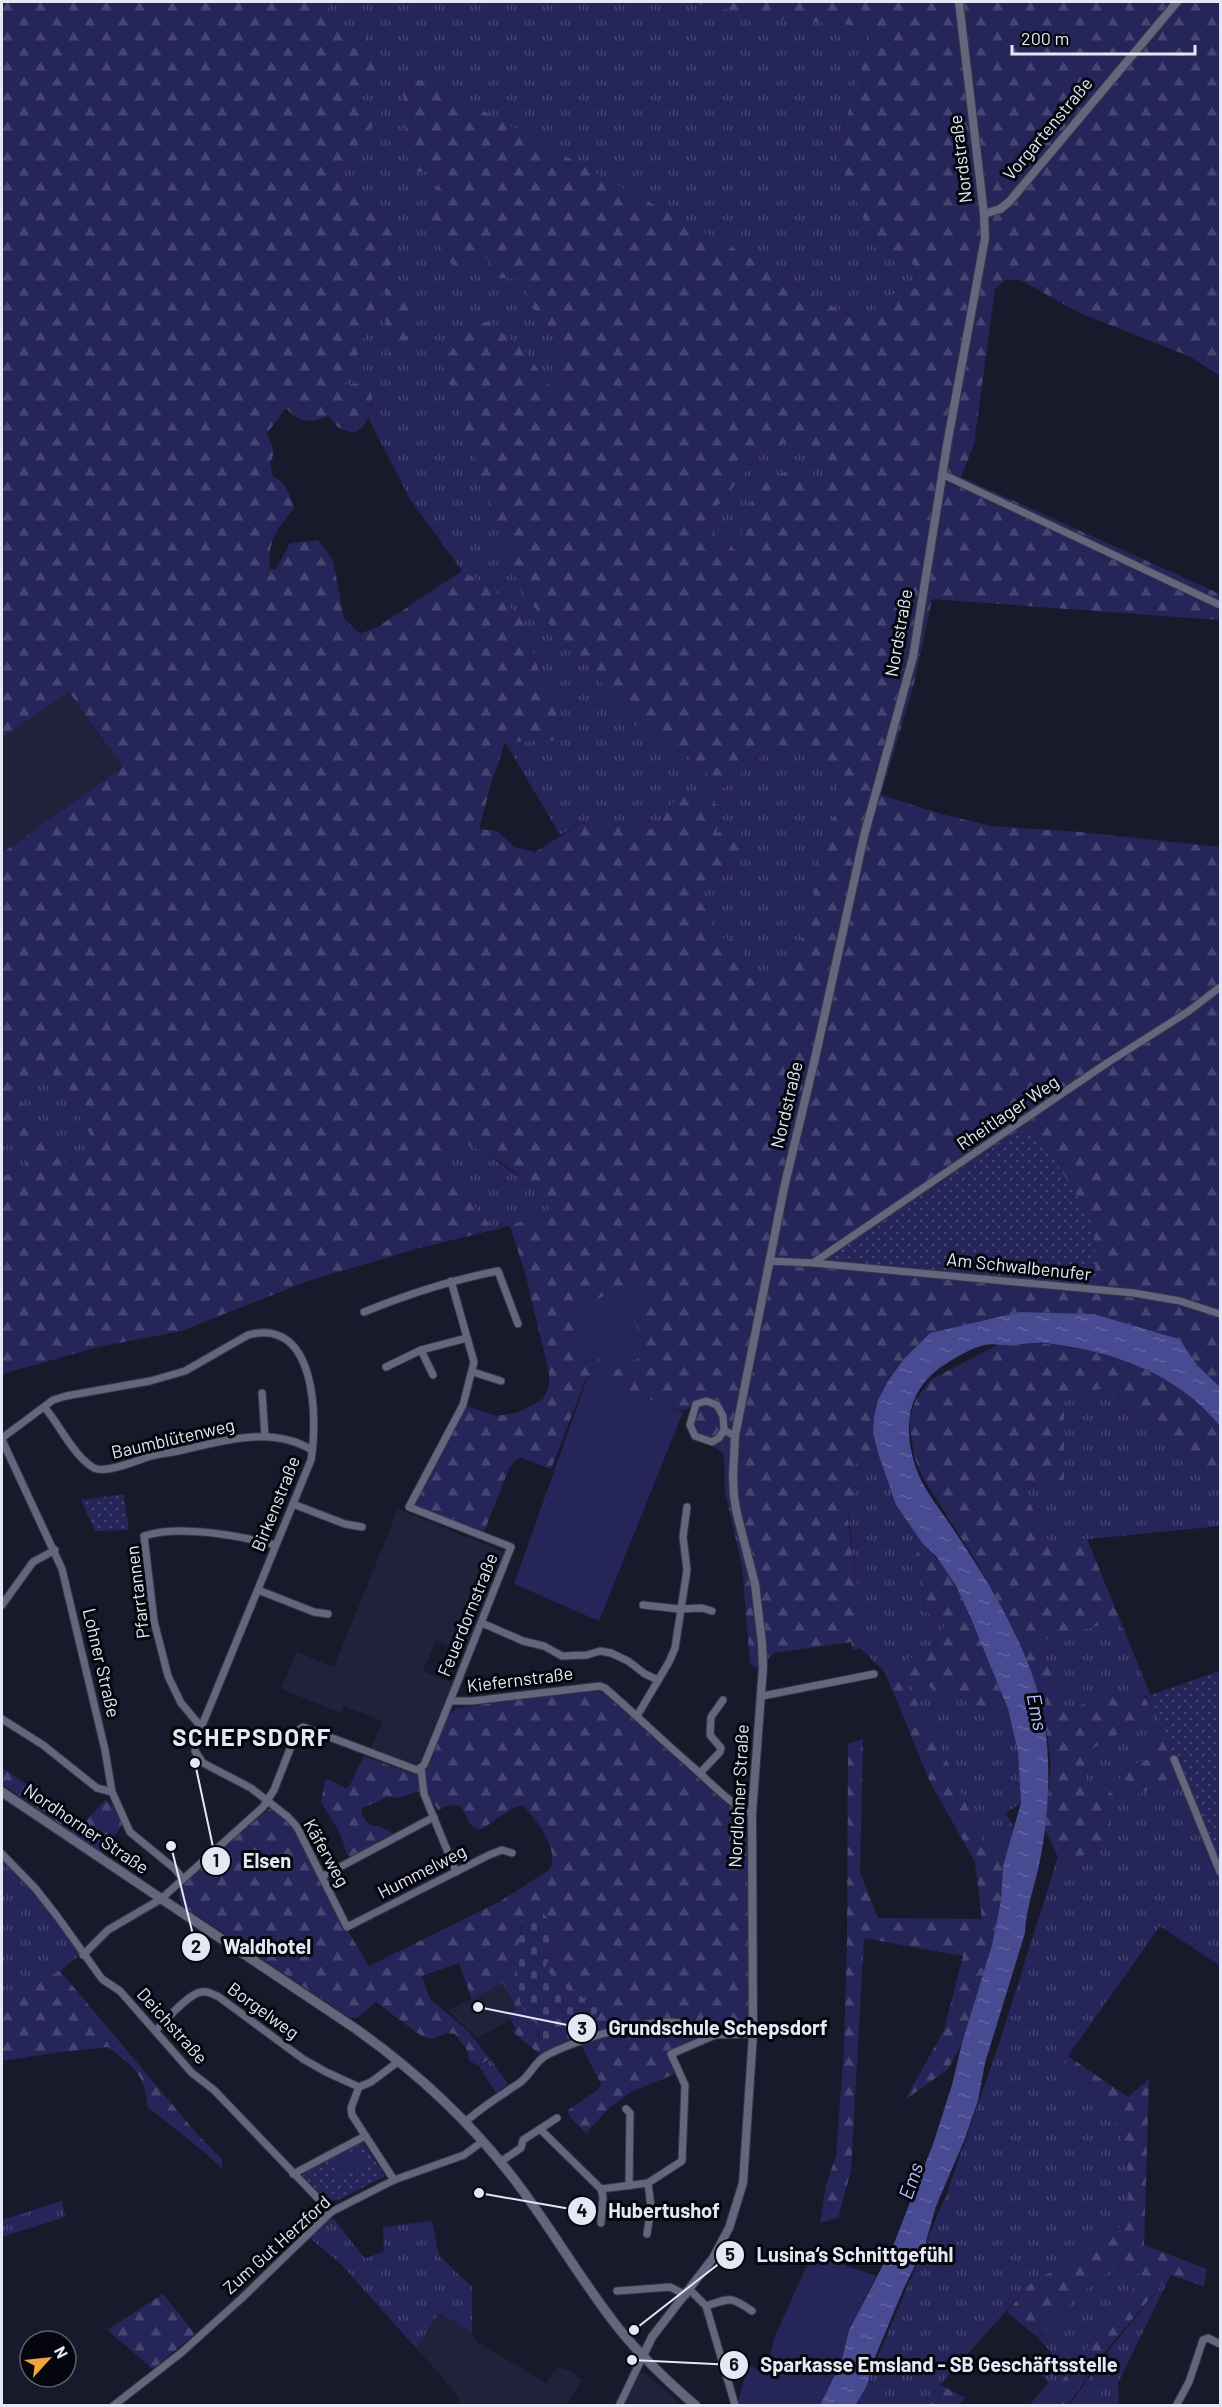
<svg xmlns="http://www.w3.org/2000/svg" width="1222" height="2407" font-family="Barlow,sans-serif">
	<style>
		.built { fill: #20213a }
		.grass { fill: url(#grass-tufts) }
		.forest { fill: url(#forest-firs); fill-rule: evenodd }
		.cemetery { fill: url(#cemetery-stones) }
		.park { fill: url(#park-dots) }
		.pitch { fill: #26255a }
		.water { fill: url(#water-ripples) }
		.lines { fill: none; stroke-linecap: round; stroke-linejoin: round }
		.minor-casing { stroke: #363745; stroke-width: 9 }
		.tertiary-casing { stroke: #363745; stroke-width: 10 }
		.secondary-casing { stroke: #363745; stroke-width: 11 }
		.minor { stroke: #63667d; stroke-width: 7 }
		.tertiary { stroke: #63667d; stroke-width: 8 }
		.secondary { stroke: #63667d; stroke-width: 9 }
		.labels { text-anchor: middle; stroke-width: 6; stroke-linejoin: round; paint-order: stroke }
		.street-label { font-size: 18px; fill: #e5e7f4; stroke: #05060d }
		.water-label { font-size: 20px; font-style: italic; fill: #bac0ff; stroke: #05060d }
		.district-label { font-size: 24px; font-weight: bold; letter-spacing: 1.5px; fill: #e5e7f4; stroke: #05060d }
		.leader { fill: none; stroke: #e5e7f4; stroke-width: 2 }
		.callout-dot { fill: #e5e7f4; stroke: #05060d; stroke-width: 2 }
		.mark-label { font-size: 18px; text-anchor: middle; font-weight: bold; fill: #111 }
		.callout-label { font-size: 20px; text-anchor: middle; font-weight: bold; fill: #e5e7f4; stroke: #05060d; stroke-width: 6; stroke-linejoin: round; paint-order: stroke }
	</style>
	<defs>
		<pattern id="grass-tufts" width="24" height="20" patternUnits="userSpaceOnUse" patternTransform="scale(1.5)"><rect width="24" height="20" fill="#26255a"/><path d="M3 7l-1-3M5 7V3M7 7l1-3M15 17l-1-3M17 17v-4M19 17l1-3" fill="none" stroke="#454572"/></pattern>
		<pattern id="forest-firs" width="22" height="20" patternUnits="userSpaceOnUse" patternTransform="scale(1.5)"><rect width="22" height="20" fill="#26255a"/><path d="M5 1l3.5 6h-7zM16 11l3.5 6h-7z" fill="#454572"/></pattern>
		<pattern id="cemetery-stones" width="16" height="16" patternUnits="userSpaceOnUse" patternTransform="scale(1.5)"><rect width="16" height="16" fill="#26255a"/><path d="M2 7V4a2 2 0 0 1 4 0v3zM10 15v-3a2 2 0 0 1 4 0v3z" fill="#454572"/></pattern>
		<pattern id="park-dots" width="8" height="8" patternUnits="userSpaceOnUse" patternTransform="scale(1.5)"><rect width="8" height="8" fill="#26255a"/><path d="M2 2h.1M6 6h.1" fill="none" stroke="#454572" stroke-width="1.8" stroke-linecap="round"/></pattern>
		<pattern id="water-ripples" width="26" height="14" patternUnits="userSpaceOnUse" patternTransform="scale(1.5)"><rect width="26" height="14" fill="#484a92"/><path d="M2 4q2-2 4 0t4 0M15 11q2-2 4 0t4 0" fill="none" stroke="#6264a2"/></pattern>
	</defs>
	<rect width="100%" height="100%" fill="#181a2c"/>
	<g class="built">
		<path d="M69,692L123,767L2,853V738Z"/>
		<path d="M398,1509L506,1553L466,1652L436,1640L423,1671L452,1683L420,1761L413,1764L371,1748L382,1721L344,1706L341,1713L281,1689L296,1652L334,1667Z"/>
		<path d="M503,1983L516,2010L508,2014L511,2020L477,2038L448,2010Z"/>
		<path d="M439,2313L472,2332L476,2341L546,2383L556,2369L562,2368L570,2371L582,2380L567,2405H460L457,2396L444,2379L416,2348Z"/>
		<path d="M640,2373H645L682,2405H624Z"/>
	</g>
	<g class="grass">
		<path d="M328,2H684L790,20L874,27L836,153L911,259L920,287L878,333L773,270L402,79L408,161L411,174L433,169L441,176L429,209L488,257L526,280L527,302L565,345V406L522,348L589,667L636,726L687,756L724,788L776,744L838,764V802L815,881L811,920L790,961L772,980L750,978L738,941L716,938L703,892L746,853L715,834L722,809L712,801L672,803L660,824L646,831L618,823H582L560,835L505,742L566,739L559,713L539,671L523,621L490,586L462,571L410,499L369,419L372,404L360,383L344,385L352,371L379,296L385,290L387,300L384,341L392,358L388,289L385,284L400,236L349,187L342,166L352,156L354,94L326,25Z"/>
		<path d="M795,436L836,464L818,495L743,556L702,525L756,459Z"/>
		<path d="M49,1068L74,1106L99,1151L64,1163L9,1085Z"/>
		<path d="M2,1129L29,1161L24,1166L2,1177Z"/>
		<path d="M461,1143L478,1148L533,1186L554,1213L494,1229L440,1167L437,1156Z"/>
		<path d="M1100,1389L1179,1444L1220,1487V1526L1049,1543L1023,1488L1064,1480V1394Z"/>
		<path d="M878,1453L896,1505L923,1544L910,1564L923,1580L924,1612L949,1618L933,1646L885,1672L860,1648L861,1623L849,1519L855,1464Z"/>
		<path d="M1120,1620L1166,1734L1147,1744L1150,1759L1127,1766L1181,1772L1220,1876V1966L1160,1926L1068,2056L1065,2065L1110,2101L1128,2165L1127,2222L1074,2260L1030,2284L922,2405L857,2406L947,2193L999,2044L1058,1857L1083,1856L1087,1780L1083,1754L1153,1714L1144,1699L1148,1696L1101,1698L1066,1710L1039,1641Z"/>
		<path d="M924,1680L956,1686L985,1713L1008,1709L1018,1752L1021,1803L1006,1813L1001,1841L986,1850L907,1686Z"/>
		<path d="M2,1856C30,1886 61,1917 81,1954L60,1971L2,2005Z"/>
		<path d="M491,2060L508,2084L496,2093L479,2066Z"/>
		<path d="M62,2201L65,2217L2,2237V2220Z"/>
		<path d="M329,2219H334L365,2259L384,2251L383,2227L432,2221L439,2256L472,2287V2332L439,2313L416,2348L341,2264L310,2238Z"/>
		<path d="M1118,2264L1143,2276L1043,2405L1029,2406L1049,2382L1037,2372L1051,2352L1038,2338L1072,2301Z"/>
		<path d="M1171,2274L1118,2383L1119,2405L1069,2406L1105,2355Z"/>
	</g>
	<g class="forest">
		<path d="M2,2H328L326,25L365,34L380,69L354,94L378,116L352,156L342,166L349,187L400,236L385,284L388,289L406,293L409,314L405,355L392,358L384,341L387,300L385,291L379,296L352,371L344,385L360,383L371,386C372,405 373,422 354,433C341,430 335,427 329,416C310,423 301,424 286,408L267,433C271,443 277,452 270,462L273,477C286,481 290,496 294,508C277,529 267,542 270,569H276L290,543L318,540L333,561L344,618L360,634L379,626L462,571L490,586L523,621L539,671L559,713L566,740L505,742L491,784L479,829L497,831L515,847L535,852L582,823H618L646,831L660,824L672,803L688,793L712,801L722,810L716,833L738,828L746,853L703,892L716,937L738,941L750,978L772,980L790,961L811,920L815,881L838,802V765L776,744L724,788L687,756L636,726L589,667L522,594L442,362L462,337L486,321L522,348L564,404L552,365L565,345L527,302L526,280L499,278L487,258L456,270L439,247L429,209L441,176L433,169L411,174L408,161L402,78L423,81L460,98L773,270L877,333L875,299L920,287L911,259L879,256L836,153L874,27L790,20L684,2H1220V376L1191,357L1082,314L1020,280H1005L995,289L974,444L961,477L1220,594V620L932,599L914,684L881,795L941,814L991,826L1080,832L1220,847V1387L1197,1365L1179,1339L1094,1314L1020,1312L930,1333L918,1346L873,1433L878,1453L855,1464L853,1502L848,1519L861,1623L860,1648L853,1651L851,1642L774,1653L757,1669L750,1664L742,1566L725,1491L724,1454L693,1431L695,1408L691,1406L686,1410L676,1409L587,1376L551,1469L519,1457L509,1468L484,1532L409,1507L463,1405L497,1416L519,1412L543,1399L549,1387V1372L525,1273L510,1226L419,1248L308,1281L181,1331L98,1347L2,1374V1177L24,1166L28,1161L2,1129V853L123,767L69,692L2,738ZM795,437L835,464L818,495L792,468L759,486L741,525L743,556L702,525L756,459ZM49,1068L74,1106L99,1151L64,1163L10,1085ZM461,1143C495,1153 534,1183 553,1213L494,1229L440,1167L438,1156Z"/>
		<path d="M1039,1343C1107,1350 1175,1371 1220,1426V1487L1179,1444L1100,1389L1064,1394V1480L1023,1488L1049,1543L1087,1539L1120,1620L1039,1641L1066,1710L1101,1698L1144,1696L1153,1714L1083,1754L1087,1780L1113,1794L1110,1834L1083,1856L1058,1857L1045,1830L1051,1763L1042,1702L1015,1633L977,1563L922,1476L914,1456L909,1420L916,1399L932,1379L999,1344Z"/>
		<path d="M923,1544C967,1584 984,1655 1008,1709L985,1713L956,1686L938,1696L924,1680L907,1686L931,1725L986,1849L1001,1841L1006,1813L1014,1829L1003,1866L1001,1900L992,1946L962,2043L948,2069L905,2100L944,2030L963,1956L864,1938L851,2170L838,2218L820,2223L826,2185L836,2156L844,2050L847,1940L848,1744L863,1739L860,1873L878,1918L982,1919L975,1862L930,1782L885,1672L933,1646L949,1618L924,1612L923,1580L910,1564Z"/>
		<path d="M594,1689L605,1694L722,1800L746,1817L751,2032L717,2036L671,2057L677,2073L631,2092L608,2109L586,2133L571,2118L567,2111L599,2089L601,2084L581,2045L573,2044L543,2057L512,2031L516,2029L508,2014L516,2009L503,1983L472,1999L459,1963L422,1976L430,1999L468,2031L490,2059L478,2066L469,2060L467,2050L455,2034L447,2033L431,2039L420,2035L376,2002L357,2018H350L183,1906L179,1899L180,1891L184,1884L223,1848L269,1809H274L289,1821L300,1836L349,1933L369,1966L499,1902L549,1870C562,1852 536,1820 524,1806C512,1804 492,1824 480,1830C456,1822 474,1793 438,1810C434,1801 424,1799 419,1791L397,1798L388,1797L362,1808L361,1812L366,1821L372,1826H380L393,1834L351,1858L347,1854C341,1830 333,1822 321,1802L325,1781L330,1780L345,1788L349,1787L364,1756L415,1775H422C439,1759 437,1720 457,1708ZM548,1917L557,1943L546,1965L548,1974L565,1987L578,2037L545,2047L539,2040L537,2025L518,1981L521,1926Z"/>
		<path d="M1166,1734L1181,1772L1146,1791L1130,1797L1119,1780L1127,1766L1150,1759L1147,1744Z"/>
		<path d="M2,1768L84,1823L105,1800L115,1807L123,1824L102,1853L2,1784Z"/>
		<path d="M60,1971L198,2135L222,2159V2169C199,2146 173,2128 148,2107C144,2073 134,2067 108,2047L53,2053L2,2061V2005L25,1988Z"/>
		<path d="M1068,2056L1128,2097L1149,2079L1144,2245L1207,2269L1204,2286L1170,2275L1104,2353L1068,2405H1043L1143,2276L1118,2264L1072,2301L1038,2338L1007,2312L1030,2284L1077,2257L1127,2222L1128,2165L1110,2101L1065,2065Z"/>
		<path d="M163,2294L195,2334L153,2369L107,2330Z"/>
		<path d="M940,2385L966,2398L959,2405H922Z"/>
	</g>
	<path class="cemetery" d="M533,1910C551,1912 553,1929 557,1943L546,1965C551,1985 582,1996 599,2006V2009L578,2037L545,2047C537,2040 541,2035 537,2026C534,2018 524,2013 521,2004C514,1986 515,1920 533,1910Z"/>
	<g class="park">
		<path d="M1019,1130L1043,1142L1094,1222L1096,1284L822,1262Z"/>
		<path d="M125,1494C122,1506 131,1519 127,1530L95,1531L81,1500Z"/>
		<path d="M1220,1671V1876L1150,1695Z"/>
		<path d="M363,2142L385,2176L343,2198L328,2202L303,2176L305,2171Z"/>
	</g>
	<g class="pitch">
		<path d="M647,1285L655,1300L630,1314L650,1352L616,1370L608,1367L599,1359L579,1367L565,1340L585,1330L575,1310L616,1290L621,1299Z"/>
		<path d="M588,1376L683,1412L599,1621L514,1584Z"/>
		<path d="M358,2148L366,2165L340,2178L332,2161Z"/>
		<path d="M812,2254L876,2276L849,2330L841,2363L820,2405L737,2406L748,2364L765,2374L775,2336Z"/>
	</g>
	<path class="water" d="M1020,1312L1094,1314L1179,1339L1197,1365L1220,1387V1426C1177,1373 1112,1351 1045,1343C1035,1342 1024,1344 1013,1345C1004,1346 994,1343 985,1345C971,1348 956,1357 944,1365C904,1391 902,1434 919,1476C927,1493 938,1507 949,1523C963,1543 976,1564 989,1585C1010,1621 1031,1663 1041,1704C1052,1754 1050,1814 1039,1865C1034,1888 1026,1909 1025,1933L985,2063L978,2101L964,2141L936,2206L925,2245L903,2290L873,2362L867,2385L856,2405H820L841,2363L849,2330L893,2246L933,2144L952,2085L962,2043L992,1945L1001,1900L1003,1866L1021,1803L1018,1752L1008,1709L970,1616L956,1586L936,1556L923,1544L896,1505L878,1453L873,1433L874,1417L878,1400L888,1381L904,1359L930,1333Z"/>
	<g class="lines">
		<defs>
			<g id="minor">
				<path d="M942,474L1220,605"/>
				<path d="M769,1261L813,1263L1134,1293L1180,1301L1220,1314"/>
				<path d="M813,1263L1107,1063L1189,1011L1220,987"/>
				<path d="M364,1312C408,1294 451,1280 498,1271L518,1324"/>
				<path d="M421,1350L433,1375"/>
				<path d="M386,1367L421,1350L467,1338"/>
				<path d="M473,1372L501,1381"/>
				<path d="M262,1393L265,1436"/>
				<path d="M45,1408C59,1424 75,1458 94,1468C106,1474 138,1460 151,1456C162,1453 172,1453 183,1450C225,1440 273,1426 312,1450"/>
				<path d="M724,1430L719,1438L712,1442L695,1436L690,1425L696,1404L706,1401L717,1405L723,1416L724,1430L735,1436"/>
				<path d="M2,1438L53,1400L66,1396L150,1381L185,1371L248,1335C316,1316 318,1417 311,1460L196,1740L195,1751L203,1763L251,1788L288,1817L297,1827L347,1927L489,1855L502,1850L512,1853"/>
				<path d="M2,1440L62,1569L105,1750L112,1792L130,1832L175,1869L183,1879"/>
				<path d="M293,1504L345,1524L362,1527"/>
				<path d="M258,1590L314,1612L328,1614"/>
				<path d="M2,1605L33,1562L55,1550"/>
				<path d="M643,1605L679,1609L702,1608L712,1611"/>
				<path d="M482,1623L523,1641L544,1646L562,1656L587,1655L600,1651L611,1653L628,1661L645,1674L658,1680"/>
				<path d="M762,1696L874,1674"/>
				<path d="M450,1701L511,1547L409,1507L463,1405L474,1362L451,1281"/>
				<path d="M637,1716L669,1662L675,1648L687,1570L683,1537L687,1507"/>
				<path d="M2,1719L43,1745L97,1788L112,1792"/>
				<path d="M202,1728L181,1703L168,1676L154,1621L144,1536C179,1524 240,1536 275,1545"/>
				<path d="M1174,1759L1220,1872"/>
				<path d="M421,1768L424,1794L456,1872"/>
				<path d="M700,1773L720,1752L721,1748L710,1735L711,1717L723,1700"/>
				<path d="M2,1854L35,1888L57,1916L102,1979L120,1991L192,2073L214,2090L331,2212"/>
				<path d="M323,1876L434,1817"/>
				<path d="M83,1955L108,1930L161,1899L263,1807L274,1790L297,1731L303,1727L417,1770L424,1765L450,1701H472L600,1686L605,1688C635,1714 664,1742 694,1768C713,1785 729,1803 752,1814"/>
				<path d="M156,2030C165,2021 188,1994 201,1992C208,1991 213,1994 219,1997L303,2059L326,2072L359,2087L371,2082L399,2061"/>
				<path d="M359,2087L351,2108L352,2115L394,2180"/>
				<path d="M626,2109L630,2113L629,2186"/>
				<path d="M465,2122C478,2111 492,2101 506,2092C512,2087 520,2084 525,2078C533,2070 536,2061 547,2055C575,2040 661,2012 690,2026C697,2029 699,2033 702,2039"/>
				<path d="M540,2129L601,2189L648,2183L682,2161L685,2085L671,2054L715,2035L753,2034"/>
				<path d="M500,2162L521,2148L523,2140L557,2118"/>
				<path d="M293,2174L365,2136"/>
				<path d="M601,2223L603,2197L601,2189"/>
				<path d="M647,2234L651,2207L648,2183"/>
				<path d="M690,2290L706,2306L735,2405"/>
				<path d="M617,2291L670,2287L686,2295"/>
				<path d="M706,2306C731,2298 730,2296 752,2311"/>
				<path d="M113,2406L181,2353L242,2298L331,2212L394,2180L464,2155L483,2141"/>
				<path d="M619,2406L643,2356"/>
				<path d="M1176,2406L1189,2382L1203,2340L1208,2338L1220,2344"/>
			</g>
			<g id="tertiary">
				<path d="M984,214L1000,209L1009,202L1177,2"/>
				<path d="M643,2356L652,2337L713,2258L729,2228L743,2183L753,2034L752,1814L763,1667L762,1643L755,1584L737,1514L734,1497L733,1477L735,1436L784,1188L816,1054L864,836L913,657L947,445L985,238L984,214L959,2"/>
			</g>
			<path id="secondary" d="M2,1792L356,2029C418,2073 475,2126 520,2187C552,2230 580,2278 613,2321C637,2353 666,2380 696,2406"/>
		</defs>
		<use href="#minor" class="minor-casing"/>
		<use href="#tertiary" class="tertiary-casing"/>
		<use href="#secondary" class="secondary-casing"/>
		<use href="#minor" class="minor"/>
		<use href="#tertiary" class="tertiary"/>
		<use href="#secondary" class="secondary"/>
	</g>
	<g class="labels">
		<g class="street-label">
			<text transform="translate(1048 129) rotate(-50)" y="6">Vorgartenstraße</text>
			<text transform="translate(961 159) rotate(-97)" y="6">Nordstraße</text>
			<text transform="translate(899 633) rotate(-80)" y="6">Nordstraße</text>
			<text transform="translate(787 1105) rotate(-77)" y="6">Nordstraße</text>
			<text transform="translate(1008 1113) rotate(-34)" y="6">Rheitlager Weg</text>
			<text transform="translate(1019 1267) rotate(6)" y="6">Am Schwalbenufer</text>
			<text transform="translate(173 1439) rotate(-13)" y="6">Baumblütenweg</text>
			<text transform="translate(276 1504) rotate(-68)" y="6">Birkenstraße</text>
			<text transform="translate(138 1592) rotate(-97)" y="6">Pfarrtannen</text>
			<text transform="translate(468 1615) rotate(-68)" y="6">Feuerdornstraße</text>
			<text transform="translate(101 1663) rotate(77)" y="6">Lohner Straße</text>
			<text transform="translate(520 1680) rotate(-7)" y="6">Kiefernstraße</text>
			<text transform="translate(739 1796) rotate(-87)" y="6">Nordlohner Straße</text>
			<text transform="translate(86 1829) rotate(34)" y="6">Nordhorner Straße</text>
			<text transform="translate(326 1853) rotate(61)" y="6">Käferweg</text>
			<text transform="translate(422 1872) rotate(-27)" y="6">Hummelweg</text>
			<text transform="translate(263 2011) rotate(36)" y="6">Borgelweg</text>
			<text transform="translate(172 2026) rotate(48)" y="6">Deichstraße</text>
			<text transform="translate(277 2245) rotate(-42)" y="6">Zum Gut Herzford</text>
		</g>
		<g class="water-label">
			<text transform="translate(1037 1712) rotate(79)" y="7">Ems</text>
			<text transform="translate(911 2181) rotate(-71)" y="7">Ems</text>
		</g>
		<g class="district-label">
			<text x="252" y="1746">SCHEPSDORF</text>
		</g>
	</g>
	<path class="leader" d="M195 1763L216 1861M171 1846L196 1947M478 2007L582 2028M479 2193L582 2211M634 2330L730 2255M632 2360L734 2365"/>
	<g class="callout-dot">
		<circle cx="195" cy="1763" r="6"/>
		<circle cx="171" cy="1846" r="6"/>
		<circle cx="478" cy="2007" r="6"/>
		<circle cx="479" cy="2193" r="6"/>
		<circle cx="634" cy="2330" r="6"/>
		<circle cx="632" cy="2360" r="6"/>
		<circle cx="216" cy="1861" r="15"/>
		<circle cx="196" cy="1947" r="15"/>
		<circle cx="582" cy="2028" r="15"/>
		<circle cx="582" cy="2211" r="15"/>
		<circle cx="730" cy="2255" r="15"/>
		<circle cx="734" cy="2365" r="15"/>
	</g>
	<g class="mark-label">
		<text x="216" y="1867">1</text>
		<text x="196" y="1953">2</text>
		<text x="582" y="2035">3</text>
		<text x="582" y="2217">4</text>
		<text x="730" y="2261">5</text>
		<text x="734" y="2371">6</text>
	</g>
	<g class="callout-label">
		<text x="267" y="1868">Elsen</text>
		<text x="267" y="1954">Waldhotel</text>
		<text x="718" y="2035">Grundschule Schepsdorf</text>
		<text x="664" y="2218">Hubertushof</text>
		<text x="855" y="2262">Lusina‘s Schnittgefühl</text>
		<text x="939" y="2372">Sparkasse Emsland - SB Geschäftsstelle</text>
	</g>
	<rect width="1222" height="2407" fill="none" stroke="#e5e7f4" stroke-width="6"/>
	<g transform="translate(48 2359) rotate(63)"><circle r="28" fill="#05060d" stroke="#5f6069" stroke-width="1.5"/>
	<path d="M0-4.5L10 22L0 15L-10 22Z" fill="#f1a540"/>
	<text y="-9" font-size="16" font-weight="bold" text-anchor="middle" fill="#e5e7f4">N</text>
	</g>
	<path d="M1012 45v9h183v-9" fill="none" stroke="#e5e7f4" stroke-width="3"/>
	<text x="1021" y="45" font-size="18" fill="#e5e7f4" stroke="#05060d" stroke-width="4.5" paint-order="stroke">200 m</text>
</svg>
